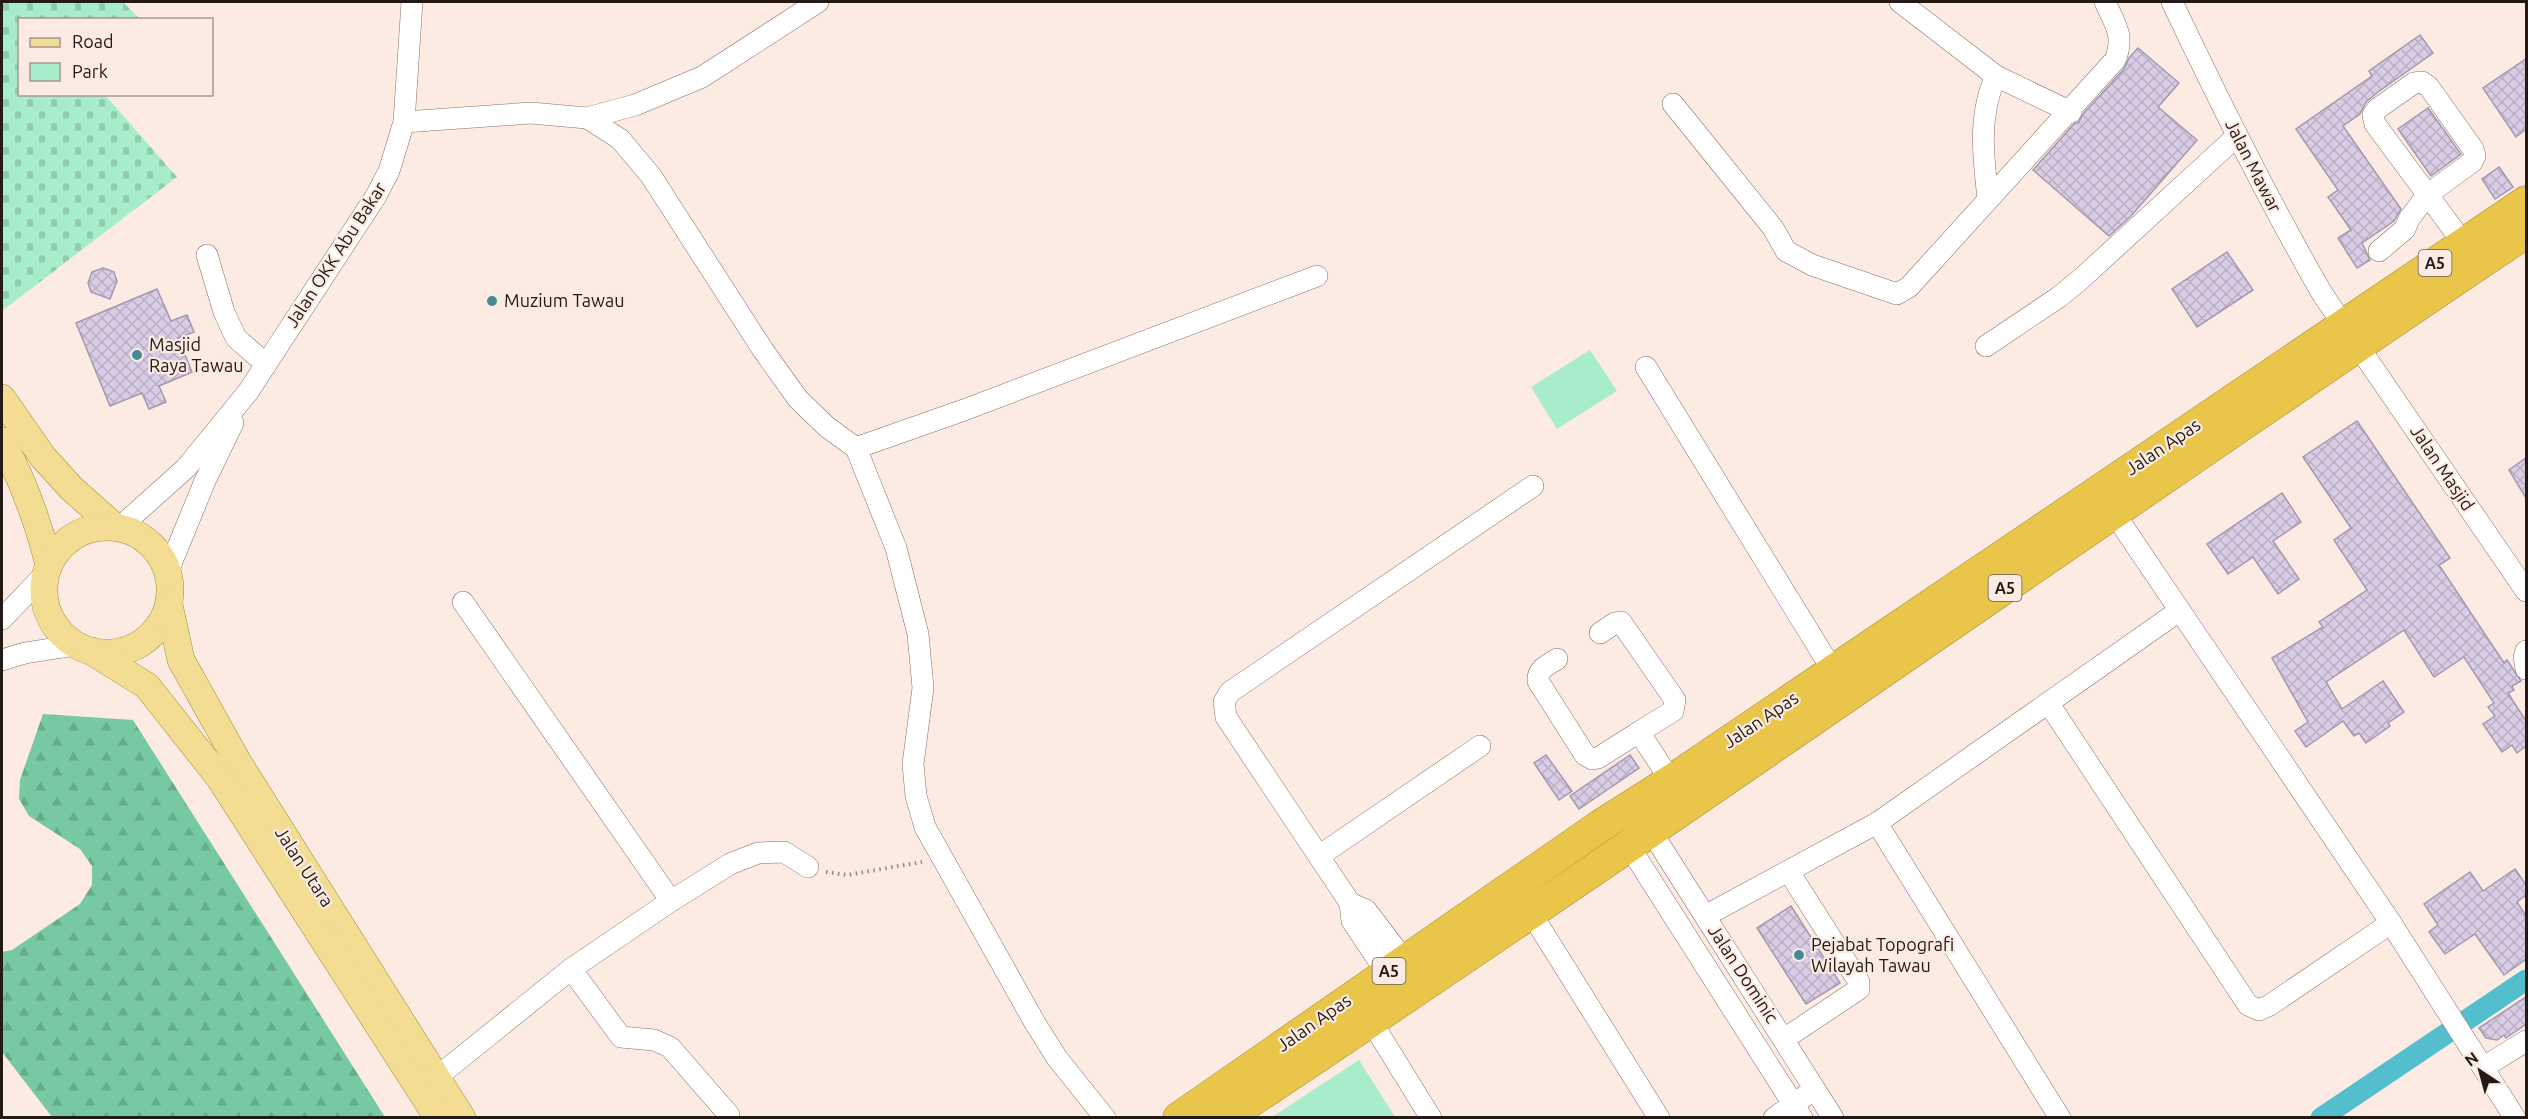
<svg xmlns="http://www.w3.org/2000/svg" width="2528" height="1119" font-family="Ubuntu,sans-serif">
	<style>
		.green { fill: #a8edcb }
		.forest { fill: url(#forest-firs) }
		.cemetery { fill: url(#cemetery-stones) }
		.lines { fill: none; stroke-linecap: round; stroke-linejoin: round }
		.canal { stroke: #53bfce; stroke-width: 21 }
		.building { fill: url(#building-cross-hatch); stroke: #a498b0; stroke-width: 1.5 }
		.minor-casing { stroke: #897165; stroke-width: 22 }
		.major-casing { stroke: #a48a37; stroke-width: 28 }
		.highway-casing { stroke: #a48a37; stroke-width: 33 }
		.path { stroke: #968982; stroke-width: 4; stroke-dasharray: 1.5 4.5; stroke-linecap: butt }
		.minor { stroke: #fff; stroke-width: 21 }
		.major { stroke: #f2dd92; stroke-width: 27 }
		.highway { stroke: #e9c64a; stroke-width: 32 }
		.poi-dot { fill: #438b91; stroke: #fcebe2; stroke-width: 2 }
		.labels { text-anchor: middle; stroke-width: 4.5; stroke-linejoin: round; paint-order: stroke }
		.shield { fill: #fcebe2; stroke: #645952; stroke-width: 1.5 }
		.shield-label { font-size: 16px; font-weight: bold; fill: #231a15 }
		.street-label { font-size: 18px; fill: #231a15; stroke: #fcebe2 }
		.poi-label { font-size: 18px; fill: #231a15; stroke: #fcebe2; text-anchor: start }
	</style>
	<defs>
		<pattern id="forest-firs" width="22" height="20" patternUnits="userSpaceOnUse" patternTransform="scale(1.5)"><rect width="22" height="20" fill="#76c9a2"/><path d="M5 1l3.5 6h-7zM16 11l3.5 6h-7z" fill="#66ac8b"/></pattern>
		<pattern id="cemetery-stones" width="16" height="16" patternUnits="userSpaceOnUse" patternTransform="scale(1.5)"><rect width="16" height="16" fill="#a8edcb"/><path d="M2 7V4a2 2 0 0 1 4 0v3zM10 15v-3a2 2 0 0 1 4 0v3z" fill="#90cbad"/></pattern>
		<pattern id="building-cross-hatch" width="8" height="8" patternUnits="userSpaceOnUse" patternTransform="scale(1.5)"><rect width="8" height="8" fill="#d9cde5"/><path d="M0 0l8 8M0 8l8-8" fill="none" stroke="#baafc4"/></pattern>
	</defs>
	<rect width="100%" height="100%" fill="#fcebe2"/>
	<g class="green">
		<path d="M1590,350L1617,391L1557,429L1531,387Z"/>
		<path d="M1359,1060L1395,1117H1272Z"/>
	</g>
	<path class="forest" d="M43,714L133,720L385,1117H52L2,1052V952L12,950L80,904L92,885V866L80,849L29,816L19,799L20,780Z"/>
	<path class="cemetery" d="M2,2H123L138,17L135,20H20V94L105,95L177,177L2,311Z"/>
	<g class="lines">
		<path class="canal" d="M2321,1118L2526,980"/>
	</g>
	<g class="building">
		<path d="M2420,35L2433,53L2378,92L2366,102L2360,114L2343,126L2401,209L2394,221L2362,243L2370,260L2357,268L2338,238L2351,230L2328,197L2338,190L2296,129L2372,76L2369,71Z"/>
		<path d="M2138,48L2179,83L2158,107L2197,140L2131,216L2109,236L2033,170L2074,124L2079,122L2083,114L2124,69L2129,58Z"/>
		<path d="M2526,59V129L2516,137L2483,88Z"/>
		<path d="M2428,108L2461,154L2431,176L2398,129Z"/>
		<path d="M2499,167L2513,187L2495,199L2482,179Z"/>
		<path d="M2227,252L2253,290L2197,327L2172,289Z"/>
		<path d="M103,268L114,272L117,281L110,299L91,292L88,283L92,272Z"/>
		<path d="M157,289L171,321L187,315L194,332L178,338L192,372L159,386L166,402L149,409L142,393L110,406L76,323Z"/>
		<path d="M2357,421L2450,558L2439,565L2504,663L2507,660L2521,681L2512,686L2514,690L2508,693L2526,721V746L2517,753L2512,745L2502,752L2483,724L2495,716L2488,707L2494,703L2464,657L2434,677L2404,630L2326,682L2342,709L2383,681L2404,712L2388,723L2390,726L2366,743L2359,733L2354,736L2343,721L2306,747L2295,731L2308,722L2272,658L2323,627L2319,622L2367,590L2334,540L2351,528L2303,457Z"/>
		<path d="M2526,458V498L2509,470Z"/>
		<path d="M2282,493L2301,522L2273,541L2299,579L2278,594L2253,557L2228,574L2207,544Z"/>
		<path d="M1546,755L1572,791L1559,800L1534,763Z"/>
		<path d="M1630,755L1639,768L1579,809L1570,796Z"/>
		<path d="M2515,869L2526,885V895L2517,902L2526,916V959L2504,975L2475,934L2445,954L2429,932L2438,925L2424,904L2470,872L2483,891Z"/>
		<path d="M1791,906L1840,983L1806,1004L1757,928Z"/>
		<path d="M2526,997V1024L2506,1038L2504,1035L2497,1040L2486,1038L2479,1028Z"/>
	</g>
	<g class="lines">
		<defs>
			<g id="minor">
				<path d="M1900,2L1996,76L2071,112"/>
				<path d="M2172,2C2219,101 2268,200 2323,295L2526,591"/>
				<path d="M1673,104L1773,228L1786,251L1812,265L1897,294L1909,287L2115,60C2125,36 2115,24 2105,2"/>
				<path d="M587,118L635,105L702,77L818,2"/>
				<path d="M404,122L531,113L587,118L620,139L651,176L763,350L798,399L827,427L856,448L896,548L918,634L923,688L913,764L916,796L925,827L1035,1023L1057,1058L1105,1118"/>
				<path d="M1988,198C1983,156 1978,115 1996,76"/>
				<path d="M2379,251L2405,229L2409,219L2427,195L2472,162L2475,156L2473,149L2429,87L2422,82L2414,83L2377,109L2373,115L2375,124L2464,244"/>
				<path d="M207,255L224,312L236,338L266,364"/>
				<path d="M1986,346L2059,297L2081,279L2237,136"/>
				<path d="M1646,367L1833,671"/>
				<path d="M856,448L964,410L1317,276"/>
				<path d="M2114,513L2391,923L2515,1118"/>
				<path d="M119,528L186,468L248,392L376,196L389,171L404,122L412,2"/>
				<path d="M168,571L205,481L233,423"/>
				<path d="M463,602L671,901"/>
				<path d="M2,619L46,573"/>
				<path d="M1600,633L1615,623L1621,622L1675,700L1673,711L1639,732"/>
				<path d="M2526,651L2524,657L2526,669"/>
				<path d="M1557,659C1548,665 1537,669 1538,681L1585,755L1592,759L1598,758L1639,732L1671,781"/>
				<path d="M2,660L25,653L76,645"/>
				<path d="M2049,704L2248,1005L2259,1010L2270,1005L2391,923"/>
				<path d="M1877,823L2060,1118"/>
				<path d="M1651,831L1833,1118"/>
				<path d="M1629,846L1802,1118"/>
				<path d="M1319,856L1480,746"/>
				<path d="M1350,903L1366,910L1404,960"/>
				<path d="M1531,913L1659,1118"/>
				<path d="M1705,916L1877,823L2179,611"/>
				<path d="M571,969L621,1037L654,1040L670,1047L729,1115"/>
				<path d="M1386,972L1352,921L1350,903L1226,717L1224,702L1230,692L1533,486"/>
				<path d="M1371,1021L1431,1118"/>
				<path d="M1784,1039L1859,989V982L1789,872"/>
				<path d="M2484,1067L2526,1041"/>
				<path d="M437,1077L571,969L671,901L730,864L758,853L784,852L808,867"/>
				<path d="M1774,1118L1805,1096"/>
			</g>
			<g id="major">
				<path d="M2,398L43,457L71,488L115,527"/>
				<path d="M2,441C23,481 38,521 49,565"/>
				<circle cx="107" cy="590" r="63"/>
				<path d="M169,605L181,660L239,764L462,1118"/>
				<path d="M91,651L147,686L219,777L438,1118"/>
			</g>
			<g id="highway">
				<path d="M1179,1118L1600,826L1671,781L2526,202"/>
				<path d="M1225,1118C1663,828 2091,524 2526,232"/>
			</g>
		</defs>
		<use href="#minor" class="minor-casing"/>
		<use href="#major" class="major-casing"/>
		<use href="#highway" class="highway-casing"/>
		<path class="path" d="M826,872L847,875L922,862"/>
		<use href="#minor" class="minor"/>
		<use href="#major" class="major"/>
		<use href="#highway" class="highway"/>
	</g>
	<g class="poi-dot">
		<circle cx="492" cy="301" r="6"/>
		<circle cx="137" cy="355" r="6"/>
		<circle cx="1799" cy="955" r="6"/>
	</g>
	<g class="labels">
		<g class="shield">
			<rect x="2418.5" y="250" width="33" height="26" rx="4.5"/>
			<rect x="1988.5" y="575" width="33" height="26" rx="4.5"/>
			<rect x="1372.5" y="958" width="33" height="26" rx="4.5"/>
		</g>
		<g class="shield-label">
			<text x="2435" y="269">A5</text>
			<text x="2005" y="594">A5</text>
			<text x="1389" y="977">A5</text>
		</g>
		<g class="street-label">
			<text transform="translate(2253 166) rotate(63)" y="6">Jalan Mawar</text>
			<text transform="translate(336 255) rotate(-57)" y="6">Jalan OKK Abu Bakar</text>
			<text transform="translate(2163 447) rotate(-34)" y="6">Jalan Apas</text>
			<text transform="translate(2442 468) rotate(56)" y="6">Jalan Masjid</text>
			<text transform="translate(1761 720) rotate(-34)" y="6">Jalan Apas</text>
			<text transform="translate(304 867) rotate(57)" y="6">Jalan Utara</text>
			<text transform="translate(1743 974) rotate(57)" y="6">Jalan Dominic</text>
			<text transform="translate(1314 1023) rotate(-35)" y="6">Jalan Apas</text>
		</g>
		<g class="poi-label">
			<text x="504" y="307">Muzium Tawau</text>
			<text x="149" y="351">Masjid<tspan x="149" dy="21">Raya Tawau</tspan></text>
			<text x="1811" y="951">Pejabat Topografi<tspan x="1811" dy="21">Wilayah Tawau</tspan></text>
		</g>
	</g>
	<rect width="2528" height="1119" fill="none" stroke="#231a15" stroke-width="6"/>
	<rect x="18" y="18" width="195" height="78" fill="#fcebe2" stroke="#a59790" stroke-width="1.5"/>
	<rect x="30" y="38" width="30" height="9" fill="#f2dd92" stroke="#a59790" stroke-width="1.5"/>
	<text x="72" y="48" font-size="18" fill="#231a15">Road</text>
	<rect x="30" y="63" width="30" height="18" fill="#a8edcb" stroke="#a59790" stroke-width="1.5"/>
	<text x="72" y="78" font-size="18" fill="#231a15">Park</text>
	<g transform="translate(2480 1071) rotate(324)" stroke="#fcebe2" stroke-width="4.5" paint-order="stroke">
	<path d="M0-4.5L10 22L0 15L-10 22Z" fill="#231a15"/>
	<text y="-9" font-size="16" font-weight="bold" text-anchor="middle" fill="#231a15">N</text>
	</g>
</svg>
